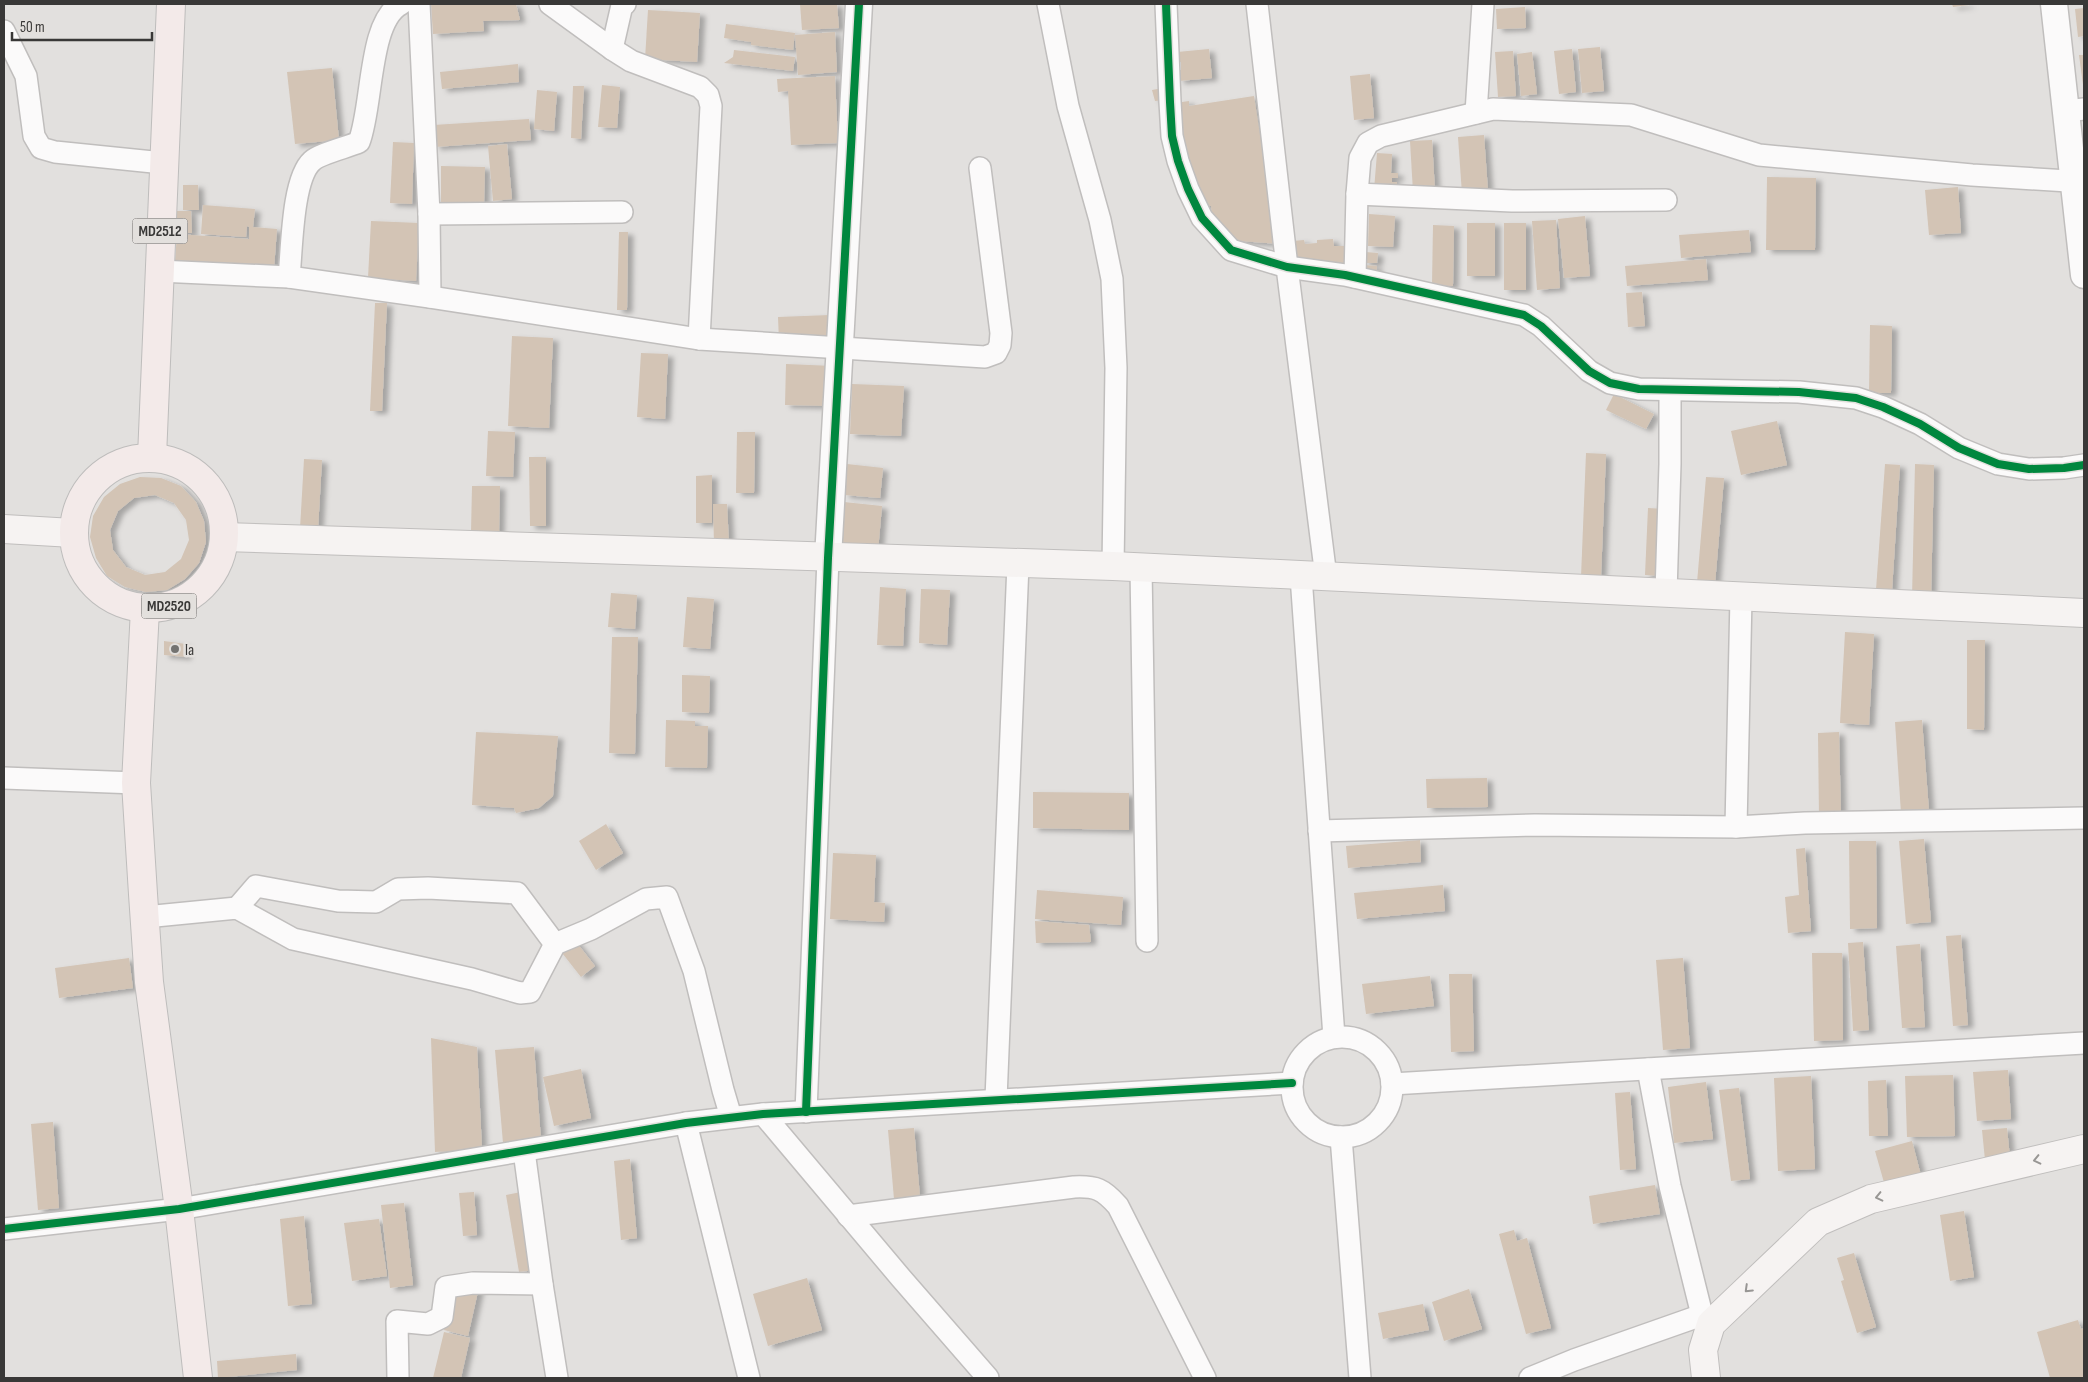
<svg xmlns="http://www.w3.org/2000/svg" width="2088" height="1382" font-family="'Sofia Sans Condensed',sans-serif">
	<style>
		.building { fill: #d3c4b5; fill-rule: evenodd; filter: url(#shadow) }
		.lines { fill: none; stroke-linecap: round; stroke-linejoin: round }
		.minor-casing { stroke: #c0bebd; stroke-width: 24 }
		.tertiary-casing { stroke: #c0bebd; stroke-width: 29 }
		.secondary-casing { stroke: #c0bebd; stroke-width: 30 }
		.primary-casing { stroke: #bebdbc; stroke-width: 30 }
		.minor { stroke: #fbfafa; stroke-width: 21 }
		.tertiary { stroke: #fbfafa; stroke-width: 26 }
		.secondary { stroke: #f6f3f2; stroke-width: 28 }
		.primary { stroke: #f3eae9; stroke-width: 28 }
		.cycleway-casing { stroke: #e3e0dd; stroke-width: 11 }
		.cycleway { stroke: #00873e; stroke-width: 8 }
		.oneway { stroke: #989694 }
		.poi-dot { fill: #747371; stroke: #e3e0dd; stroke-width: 2 }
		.labels { text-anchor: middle; stroke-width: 5; stroke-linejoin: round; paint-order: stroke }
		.shield { fill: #e3e0dd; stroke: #6c6a69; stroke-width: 1 }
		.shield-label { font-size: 15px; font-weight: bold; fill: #393837 }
		.poi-label { font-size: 16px; fill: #393837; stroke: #e3e0dd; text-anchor: start }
	</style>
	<defs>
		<filter id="shadow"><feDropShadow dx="5.5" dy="3" stdDeviation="2.5" flood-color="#0004"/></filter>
	</defs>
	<rect width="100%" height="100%" fill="#e2e0de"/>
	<g class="building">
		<path d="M431,4H516L520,20L483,21L484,31L433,34Z"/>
		<path d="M800,4H837L839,28L802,30Z"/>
		<path d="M1952,4H1969V5L1953,7Z"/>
		<path d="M1525,7L1526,28L1497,29L1496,9Z"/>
		<path d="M2084,8V36L2078,37L2075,9Z"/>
		<path d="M648,10L700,13L697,62L645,59Z"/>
		<path d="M726,24L795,33L793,50L751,45V42L724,38Z"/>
		<path d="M835,32L837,72L798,75L795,35Z"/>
		<path d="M1600,47L1604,91L1582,93L1578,49Z"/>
		<path d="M1209,49L1212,78L1179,81L1178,70H1181V62H1177V52Z"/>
		<path d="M1572,49L1576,92L1559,94L1554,51Z"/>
		<path d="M734,50L795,57L793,71L724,63L733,57Z"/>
		<path d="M1513,51L1516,96L1498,97L1495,52Z"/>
		<path d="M1532,52L1537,94L1521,96L1517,54Z"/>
		<path d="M2079,55H2084V85H2083Z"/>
		<path d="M518,64L519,82L442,89L440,72Z"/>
		<path d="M332,68L339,140L295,144L287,72Z"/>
		<path d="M1370,74L1374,118L1354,120L1350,76Z"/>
		<path d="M835,76L838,143L791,145L788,91L778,92L777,79Z"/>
		<path d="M602,85L620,87L617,128L598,127Z"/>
		<path d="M573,86H584L581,139L571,138Z"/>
		<path d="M1163,88L1165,100L1155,101L1152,90Z"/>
		<path d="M537,90L557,92L554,131L534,129Z"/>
		<path d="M1254,96L1266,174L1281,244L1227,240L1212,218L1211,206H1201L1189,167L1186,147H1183L1175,103L1189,101V106Z"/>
		<path d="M529,119L531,140L435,147L433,125Z"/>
		<path d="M1484,135L1488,191L1462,194L1458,137Z"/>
		<path d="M1432,140L1435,191L1413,192L1410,141Z"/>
		<path d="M393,142L414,143L412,204L390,203Z"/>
		<path d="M507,144L512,199L493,201L488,146Z"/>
		<path d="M1377,153L1392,154L1391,173H1398V178H1392V182H1397V191L1374,190Z"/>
		<path d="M441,166L485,167L484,204L441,206Z"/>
		<path d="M1767,177L1816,178L1815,250H1766Z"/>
		<path d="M183,185H198L199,210H183Z"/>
		<path d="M1958,187L1961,233L1929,235L1925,190Z"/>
		<path d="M203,205L255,209L253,227L277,229L274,269L175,261L177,234L249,239V227L247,226L246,237L201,234Z"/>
		<path d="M173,211H191L192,233H173Z"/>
		<path d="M1369,214L1395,216L1393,247L1368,246Z"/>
		<path d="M1585,216L1590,276L1564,278L1558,219Z"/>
		<path d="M1556,220L1560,288L1537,290L1532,221Z"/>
		<path d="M371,221L419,223L416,281L368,278Z"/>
		<rect x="1467" y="223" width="28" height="53"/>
		<rect x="1504" y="223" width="22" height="67"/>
		<path d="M1433,225L1454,226L1453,286L1432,285Z"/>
		<path d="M1749,230L1751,252L1681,258L1679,235Z"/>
		<path d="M619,232H628L627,310H617Z"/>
		<path d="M1333,239L1334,246H1348L1349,263L1293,266L1292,241L1304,240L1305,244L1317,243V240Z"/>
		<path d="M1365,252L1378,253L1377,263H1364Z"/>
		<path d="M1706,259L1708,280L1627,286L1625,266Z"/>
		<path d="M1364,265L1377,266L1376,277L1363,276Z"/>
		<path d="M1642,292L1645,326L1628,327L1626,293Z"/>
		<path d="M375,303H387L382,411H370Z"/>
		<path d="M830,315L831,340L779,341L778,317Z"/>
		<path d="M1870,325L1892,326L1891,393H1869Z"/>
		<path d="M512,336L553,338L549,428L508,426Z"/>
		<path d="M641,353L668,354L665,419L637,417Z"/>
		<path d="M786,364L833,366L831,406L785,405Z"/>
		<path d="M852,384L904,386L901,436L850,434Z"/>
		<path d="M1614,394L1654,414L1646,429L1606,410Z"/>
		<path d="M1777,421L1787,465L1741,475L1731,431Z"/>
		<path d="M488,431L515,432L513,477L486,476Z"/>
		<path d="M737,432H755L754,493H736Z"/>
		<path d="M1586,453L1606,454L1601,577H1581Z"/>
		<path d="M529,457H546V526H530Z"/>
		<path d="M304,459L322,460L318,530L300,529Z"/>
		<path d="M847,464L883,468L880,498L844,495Z"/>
		<path d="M1885,464L1900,465L1892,591L1876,590Z"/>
		<path d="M1915,464L1934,465L1931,598H1912Z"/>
		<path d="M712,475V523H696V476Z"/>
		<path d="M140,477L161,478L181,486L196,502L204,521L206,542L199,563L185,579L167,590L146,592L125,587L107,576L96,558L90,537L93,516L104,497L120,484ZM155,495L174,503L186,520L189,540L181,559L165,572L145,575L126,567L113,550L110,530L118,511L134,498Z"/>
		<path d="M1706,477L1724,478L1715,584L1697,583Z"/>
		<path d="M472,486H500L499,533H471Z"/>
		<path d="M844,502L882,506L878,551L840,547Z"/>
		<path d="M713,504H727L729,544H714Z"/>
		<path d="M1648,508L1665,509L1662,576L1645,575Z"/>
		<path d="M880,587L906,589L903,646L877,645Z"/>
		<path d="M921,589L950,590L947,645L919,643Z"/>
		<path d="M611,593L637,595L635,629L608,627Z"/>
		<path d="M687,597L714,599L710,649L683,647Z"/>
		<path d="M1845,632L1874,634L1869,725L1840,723Z"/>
		<path d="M612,637H638L635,754L609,753Z"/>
		<path d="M1967,640H1985L1984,730L1967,729Z"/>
		<path d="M164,641L186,644V657L164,655Z"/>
		<path d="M682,675L710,676L709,713L682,712Z"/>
		<path d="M666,720L695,721V726H708L707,768L665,767Z"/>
		<path d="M1922,720L1929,811L1901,813L1895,722Z"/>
		<path d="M476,732L558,736L553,796L539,808L516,813L514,808L472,805Z"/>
		<path d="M1839,732L1841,817L1819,818L1818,733Z"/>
		<path d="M1487,778L1488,807L1427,808L1426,779Z"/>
		<path d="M1033,792L1129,793V830L1033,828Z"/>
		<path d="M606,824L623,853L596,870L579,841Z"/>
		<path d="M1924,839L1931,922L1906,924L1899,841Z"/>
		<path d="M1420,840L1421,862L1348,868L1346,846Z"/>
		<path d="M1849,841H1876L1877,928L1850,929Z"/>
		<path d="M1805,848L1811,931L1788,933L1785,897L1799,895L1796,849Z"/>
		<path d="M833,853L876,855L874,902L885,903L884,922L830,919Z"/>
		<path d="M1443,885L1445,911L1357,919L1354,893Z"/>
		<path d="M1037,890L1123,897L1121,925L1035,919Z"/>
		<path d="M1035,921L1089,925L1091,942L1036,943Z"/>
		<path d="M1961,935L1968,1025L1953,1026L1946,936Z"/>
		<path d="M573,938L595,966L581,977L559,949Z"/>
		<path d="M1863,942L1869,1030L1853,1031L1848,943Z"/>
		<path d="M1920,944L1925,1027L1902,1028L1896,946Z"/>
		<path d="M1812,953H1842L1843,1040L1814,1041Z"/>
		<path d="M129,958L133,988L59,998L55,968Z"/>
		<path d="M1683,958L1690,1048L1663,1050L1656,960Z"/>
		<path d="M1449,974H1472L1474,1051L1451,1052Z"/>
		<path d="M1430,976L1434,1006L1366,1014L1362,984Z"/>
		<path d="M431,1038L477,1047L482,1149L435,1152Z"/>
		<path d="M534,1047L541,1140L503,1143L495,1050Z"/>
		<path d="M581,1069L591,1118L554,1126L543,1077Z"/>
		<path d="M2008,1070L2011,1119L1977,1121L1973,1072Z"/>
		<path d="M1953,1075L1955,1136L1907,1137L1905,1076Z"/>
		<path d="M1811,1076L1815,1169L1778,1171L1774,1078Z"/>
		<path d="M1886,1080L1888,1136H1869L1868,1081Z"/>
		<path d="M1706,1082L1713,1139L1674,1143L1668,1087Z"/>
		<path d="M1739,1088L1750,1179L1731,1181L1719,1090Z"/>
		<path d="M1630,1092L1636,1169L1620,1170L1615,1093Z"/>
		<path d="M53,1122L59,1208L38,1210L31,1124Z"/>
		<path d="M914,1128L920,1197L894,1199L888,1130Z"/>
		<path d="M2007,1128L2010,1158L1985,1160L1982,1130Z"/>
		<path d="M1912,1141L1923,1183L1887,1193L1875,1151Z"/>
		<path d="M630,1159L637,1238L621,1240L614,1161Z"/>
		<path d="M1655,1185L1660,1214L1593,1224L1589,1196Z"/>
		<path d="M474,1192L477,1235L463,1236L459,1193Z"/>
		<path d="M521,1192L535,1270L519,1272L506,1195Z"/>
		<path d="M404,1203L413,1285L390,1288L381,1205Z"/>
		<path d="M1964,1211L1974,1277L1950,1281L1940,1215Z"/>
		<path d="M304,1216L312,1304L288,1306L280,1219Z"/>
		<path d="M379,1219L387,1276L352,1281L344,1223Z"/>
		<path d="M1514,1230L1517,1241L1527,1238L1551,1328L1526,1334L1499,1234Z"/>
		<path d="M1854,1253L1876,1327L1857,1333L1841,1281L1844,1280L1837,1258Z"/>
		<path d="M807,1278L822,1330L768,1346L753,1294Z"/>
		<path d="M455,1281L479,1287L468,1336L444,1330Z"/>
		<path d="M1469,1289L1482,1329L1444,1341L1432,1302Z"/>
		<path d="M1423,1304L1429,1330L1383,1339L1378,1313Z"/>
		<path d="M2078,1320L2081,1329L2084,1328V1378H2050L2037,1332Z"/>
		<path d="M444,1332L470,1338L461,1378H433Z"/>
		<path d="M296,1354L297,1370L218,1378L217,1361Z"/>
	</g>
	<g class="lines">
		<defs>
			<g id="minor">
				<path d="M419,4L429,214L430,297"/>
				<path d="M550,4L612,49L631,61L700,87L708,95L711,106L699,339"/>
				<path d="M1048,4L1068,106L1100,220L1112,279L1116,368L1113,566"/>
				<path d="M1166,4L1170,102L1172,136L1178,161L1188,189L1202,218L1231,250L1287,267L1345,275L1524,315L1541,326L1589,371L1610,383L1639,389L1799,392L1856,398L1883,407L1920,424L1959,448L1998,464L2029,469L2064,468L2084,465"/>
				<path d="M1257,4L1287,267L1326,577"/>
				<path d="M4,31L26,76L34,136L41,148L55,152L163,163"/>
				<path d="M612,49L622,5L625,4"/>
				<path d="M2066,111L2084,109"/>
				<path d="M1476,113L1483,4"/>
				<path d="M1357,194L1512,201L1666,200"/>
				<path d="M429,214L622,212"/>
				<path d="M159,271L289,277L430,297L699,339L985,357L996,353L1000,345L1001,333L980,168"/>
				<path d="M289,277C292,249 292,179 312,161C319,154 348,147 359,142C373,107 368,21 401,4"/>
				<path d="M1355,277L1357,194L1360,158L1368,143L1381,136L1493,109L1631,115L1759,155L1972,175L2084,182"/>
				<path d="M1141,568L1147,941"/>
				<path d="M1301,576L1334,1037"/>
				<path d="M1666,593L1670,464V390"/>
				<path d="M4,778L136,783"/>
				<path d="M1736,827L1741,597"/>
				<path d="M1319,831L1535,825L1736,827L1805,823L2084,818"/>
				<path d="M237,908L256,886L338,901L376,902L398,889L428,888L517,893L555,944"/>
				<path d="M145,917L237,908L293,939L472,979L520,993L530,992L555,944L591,929L646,899L667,897L694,971L723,1090L731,1117"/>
				<circle cx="1342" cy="1087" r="50"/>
				<path d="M1648,1069L1670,1186L1702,1315L1711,1324"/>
				<path d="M1392,1084L2084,1043"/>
				<path d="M996,1099L1018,564"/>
				<path d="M806,1112L828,558"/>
				<path d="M763,1114L901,1278L988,1378"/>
				<path d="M686,1123L749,1378"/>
				<path d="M1341,1137L1360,1378"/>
				<path d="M524,1151L542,1284L557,1378"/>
				<path d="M848,1216L1074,1187C1096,1186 1103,1189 1118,1206L1205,1378"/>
				<path d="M4,1229L179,1209L686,1123L763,1114L1292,1083"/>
				<path d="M398,1378L397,1321L428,1324L442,1317L446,1287L473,1283L542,1284"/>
				<path d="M1530,1378L1574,1360L1702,1315"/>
			</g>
			<g id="tertiary">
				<path d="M2054,4L2084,275"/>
				<path d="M828,558L859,4"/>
			</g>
			<g id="secondary">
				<path d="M4,529L73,533"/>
				<path d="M224,537L1113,566L2084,613"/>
				<path d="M1706,1378L1703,1350L1711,1324L1818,1222L1871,1199L2084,1149"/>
			</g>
			<g id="primary">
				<path d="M152,457L171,4"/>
				<circle cx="149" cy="533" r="75"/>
				<path d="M145,609L136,783L143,894L149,982L179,1209L198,1378"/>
			</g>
		</defs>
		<use href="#minor" class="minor-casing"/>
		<use href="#tertiary" class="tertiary-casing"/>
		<use href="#secondary" class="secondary-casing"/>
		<use href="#primary" class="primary-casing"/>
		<use href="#minor" class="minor"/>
		<use href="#tertiary" class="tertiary"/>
		<use href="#secondary" class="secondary"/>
		<use href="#primary" class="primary"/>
		<defs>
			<g id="cycleway">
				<path d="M1166,4L1170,102L1172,136L1178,161L1188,189L1202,218L1231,250L1287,267L1345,275L1524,315L1541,326L1589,371L1610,383L1639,389L1799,392L1856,398L1883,407L1920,424L1959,448L1998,464L2029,469L2064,468L2084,465"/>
				<path d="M806,1112L828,558L859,4"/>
				<path d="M4,1229L179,1209L686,1123L763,1114L1292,1083"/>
			</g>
		</defs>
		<use href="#cycleway" class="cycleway-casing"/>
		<use href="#cycleway" class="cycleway"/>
	</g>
	<defs><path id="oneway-chevron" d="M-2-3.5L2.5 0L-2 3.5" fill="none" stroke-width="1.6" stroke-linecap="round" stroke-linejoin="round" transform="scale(1.25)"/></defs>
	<g class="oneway">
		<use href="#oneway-chevron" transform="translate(2037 1160) rotate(167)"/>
		<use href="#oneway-chevron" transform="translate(1879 1197) rotate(167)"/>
		<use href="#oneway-chevron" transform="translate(1748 1289) rotate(136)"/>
	</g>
	<circle class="poi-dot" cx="175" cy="649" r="5"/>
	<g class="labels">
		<g class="shield">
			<rect x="132.5" y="218.5" width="55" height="25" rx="4"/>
			<rect x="141.5" y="593.5" width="55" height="25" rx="4"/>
		</g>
		<g class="shield-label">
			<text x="160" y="236">MD2512</text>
			<text x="169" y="611">MD2520</text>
		</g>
		<g class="poi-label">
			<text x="185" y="655">la</text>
		</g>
	</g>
	<rect width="2088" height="1382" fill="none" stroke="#393837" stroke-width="10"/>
	<path d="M12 32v8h140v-8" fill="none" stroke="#393837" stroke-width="2.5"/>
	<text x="20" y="32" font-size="15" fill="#393837" stroke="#e3e0dd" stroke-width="4" paint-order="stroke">50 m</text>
</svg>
